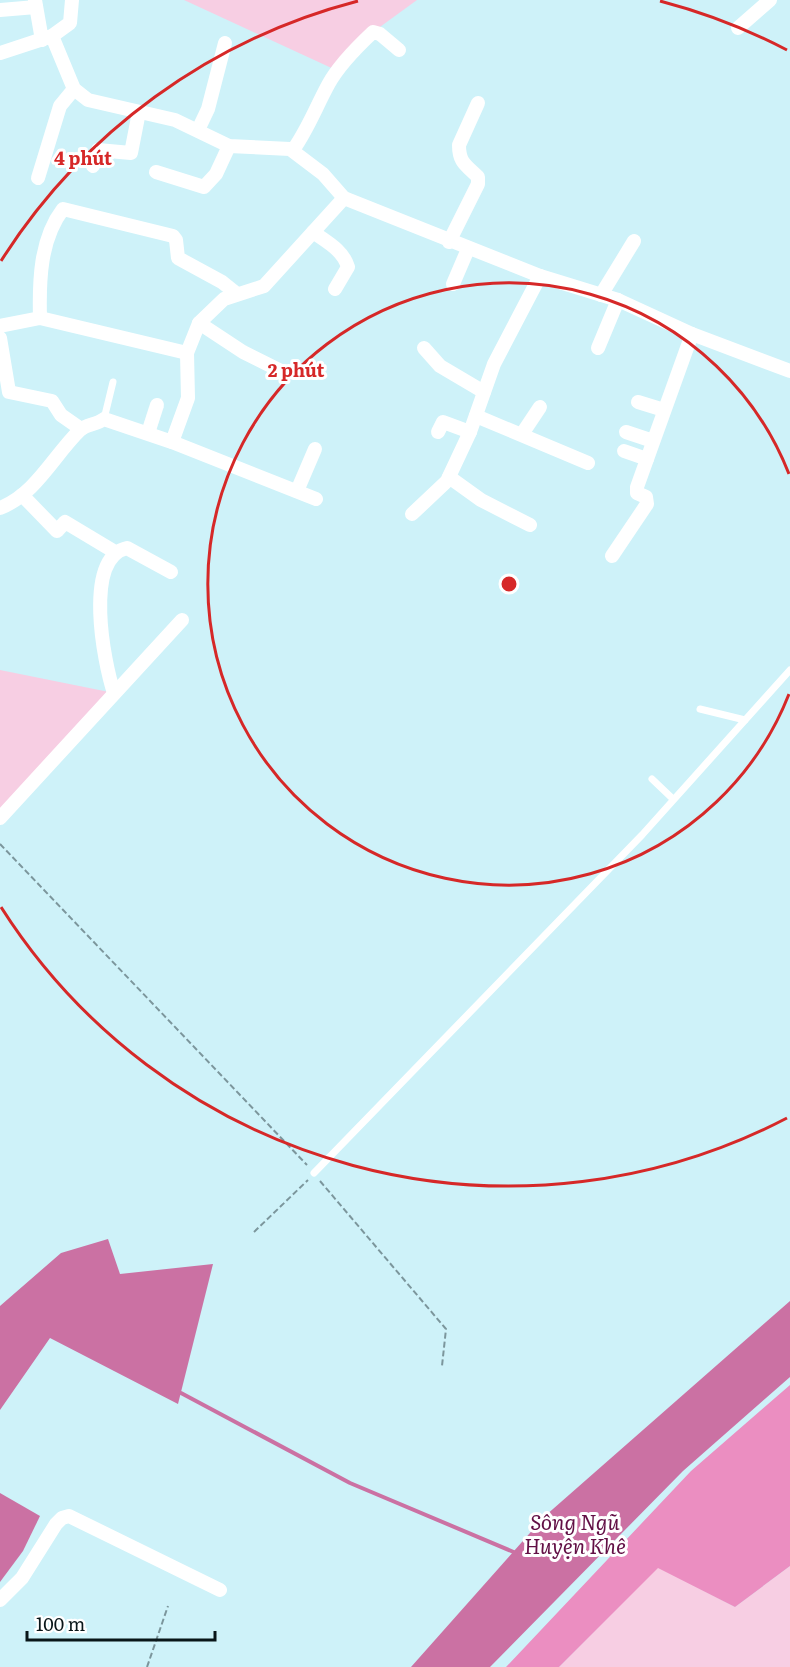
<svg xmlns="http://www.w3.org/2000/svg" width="790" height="1667" font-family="Literata,serif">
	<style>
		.green { fill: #f7cee3 }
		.forest { fill: #eb8ec1 }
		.water { fill: #cb71a3 }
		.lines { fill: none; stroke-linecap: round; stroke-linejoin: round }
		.stream { stroke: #cb71a3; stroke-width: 4 }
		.path { stroke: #7c969c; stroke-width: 2; stroke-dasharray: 6 3; stroke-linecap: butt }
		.lane { stroke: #fff; stroke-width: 7 }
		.street { stroke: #fff; stroke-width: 14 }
		.ring { fill: none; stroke: #d62828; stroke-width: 3 }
		.labels { text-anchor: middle; stroke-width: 6; stroke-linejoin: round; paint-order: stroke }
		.water-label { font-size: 21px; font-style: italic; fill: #620f45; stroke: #fff }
		.centre { fill: #d62828; stroke: #fff; stroke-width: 3 }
		.ring-label { font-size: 18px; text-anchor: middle; font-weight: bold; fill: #d62828; stroke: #fff; stroke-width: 6; stroke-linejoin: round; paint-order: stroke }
	</style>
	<rect width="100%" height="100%" fill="#cef2f9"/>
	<g class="green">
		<path d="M184,0H417L373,32L338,71Z"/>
		<path d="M0,670L114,693L0,818Z"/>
		<path d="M790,1566V1667H559L658,1567L735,1607Z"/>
	</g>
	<path class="forest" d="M790,1385V1566L735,1607L658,1568L559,1667H506L691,1471Z"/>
	<g class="water">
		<path d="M108,1239L120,1274L213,1264L178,1404L50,1338L0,1410V1306L61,1253Z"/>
		<path d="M790,1301V1377L683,1471L490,1667H411L545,1516Z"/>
		<path d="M0,1493L40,1516L23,1551L0,1582Z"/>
	</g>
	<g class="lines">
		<path class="stream" d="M181,1393L350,1483L516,1553"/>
		<g class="path">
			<path d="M0,844L307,1165"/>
			<path d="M320,1181L446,1329L442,1366"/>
			<path d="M254,1232L308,1180"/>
			<path d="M147,1667L168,1606"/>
		</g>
		<g class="lane">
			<path d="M104,419L113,382"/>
			<path d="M700,709L745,720"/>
			<path d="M652,779L673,799"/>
			<path d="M314,1173L642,835L790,670"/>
		</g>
		<g class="street">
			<path d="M35,0L42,40"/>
			<path d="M0,10L36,7"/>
			<path d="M738,28L770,0"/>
			<path d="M52,36L74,89L88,100L175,120L229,146L290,149L323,174L344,198L540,276L618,300L692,334L790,371"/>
			<path d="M0,53L52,36L70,23L72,0"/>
			<path d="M198,130L208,109L225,43"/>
			<path d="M293,150C308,129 316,107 328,85C338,66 357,47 373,32L380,34L399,50"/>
			<path d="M93,166L98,150L131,153L139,112"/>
			<path d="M156,172L204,187L216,174L229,146"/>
			<path d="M38,178L60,106L74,89"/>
			<path d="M313,232C327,242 343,250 348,267L335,289"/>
			<path d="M449,242L478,184V177C466,165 459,163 459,145L478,103"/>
			<path d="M453,284L468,249"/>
			<path d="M601,295L634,241"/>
			<path d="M40,318C39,281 40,239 63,209L173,236L176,240L178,258L222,282L237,294"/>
			<path d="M199,323L243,352L281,371"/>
			<path d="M0,326L40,318L187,353"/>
			<path d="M0,338L9,392L52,401L61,415L81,429"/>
			<path d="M424,348L440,366L484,392"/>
			<path d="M598,348L618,300"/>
			<path d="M638,402L664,410"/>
			<path d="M476,416L588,463"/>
			<path d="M438,432L443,422L470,432"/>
			<path d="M626,432L653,441"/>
			<path d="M148,433L157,405"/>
			<path d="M522,434L540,407"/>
			<path d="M172,442L188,398L187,353L199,323L224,299L264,286L344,198"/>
			<path d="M624,451L647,459"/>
			<path d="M449,477L481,500L530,525"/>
			<path d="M297,491L315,449"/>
			<path d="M22,495L57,531L65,522L115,552"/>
			<path d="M0,508C36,494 54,455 80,430C87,424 96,425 104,419L172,442L316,499"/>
			<path d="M412,514L447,481L470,432L494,364L540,276"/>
			<path d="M612,556L647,504L646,497L637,493V487L692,334"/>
			<path d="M114,693C104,663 83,558 127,548L171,572"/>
			<path d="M0,818L182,620"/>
			<path d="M0,1600L22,1578L56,1524L62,1518L69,1516L220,1590"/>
		</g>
	</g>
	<g class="ring">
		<path d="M789 694A301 301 0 1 1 789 474"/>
		<path d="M787 1118A602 602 0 0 1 1 907M1 261A602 602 0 0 1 358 1M660 1A602 602 0 0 1 787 50"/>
	</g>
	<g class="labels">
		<g class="water-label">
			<text x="575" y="1530">Sông Ngũ<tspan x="575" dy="24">Huyện Khê</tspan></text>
		</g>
	</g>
	<circle cx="509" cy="584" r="9" class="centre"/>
	<g class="ring-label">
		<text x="83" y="165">4 phút</text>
		<text x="296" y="377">2 phút</text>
	</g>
	<path d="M27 1631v9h188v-9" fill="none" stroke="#091619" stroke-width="3"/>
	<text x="36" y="1631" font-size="18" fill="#091619" stroke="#ffffff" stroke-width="4.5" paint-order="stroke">100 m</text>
</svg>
